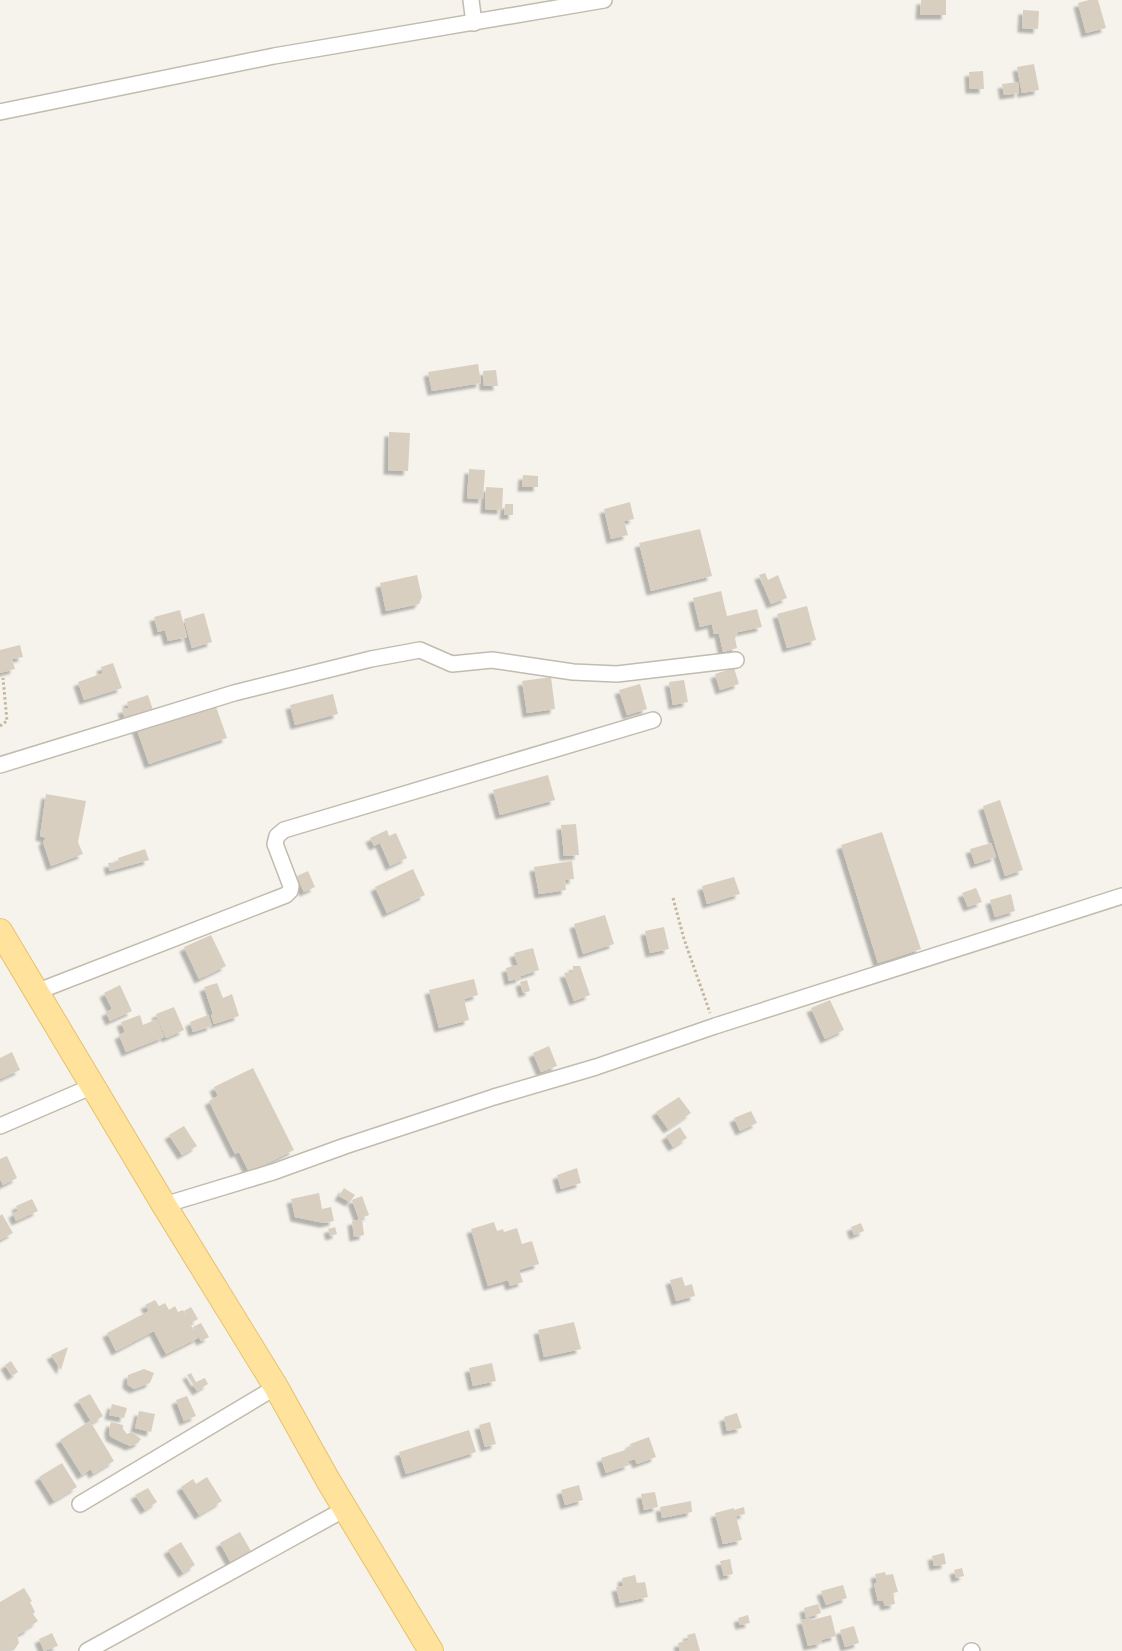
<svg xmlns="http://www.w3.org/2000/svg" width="1122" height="1651" font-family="Figtree,sans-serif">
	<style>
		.building { fill: #d8cfc1; filter: url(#shadow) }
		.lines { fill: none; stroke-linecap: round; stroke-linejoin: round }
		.street-casing { stroke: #c2bbae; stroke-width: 18 }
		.primary-casing { stroke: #e6c16a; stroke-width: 26 }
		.path { stroke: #c4b79f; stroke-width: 3; stroke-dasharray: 2.5 2.5; stroke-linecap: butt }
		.street { stroke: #fff; stroke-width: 15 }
		.primary { stroke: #ffe39c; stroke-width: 24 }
	</style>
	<defs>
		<filter id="shadow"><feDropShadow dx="-4.5" dy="4.5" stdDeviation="1" flood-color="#0004"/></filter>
	</defs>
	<rect width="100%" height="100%" fill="#f6f3ec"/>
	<g class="building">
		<path d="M921,0H946V15H920Z"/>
		<path d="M1089,0H1098L1106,28L1086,33L1078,3Z"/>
		<path d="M1023,10L1039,11L1038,29L1022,28Z"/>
		<path d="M1034,64L1039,90L1022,93L1017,67Z"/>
		<path d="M983,71L984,89H970L969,72Z"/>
		<path d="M1018,82L1019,93L1004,95L1002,84Z"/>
		<path d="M478,364L481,383L432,391L428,372Z"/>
		<path d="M496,370L498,386H484L483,371Z"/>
		<path d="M389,432L410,433L408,471L388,470Z"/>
		<path d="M469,469L485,470L483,499L467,498Z"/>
		<path d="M523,475L538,476V487H522Z"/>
		<path d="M486,487L503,488L502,510L485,509Z"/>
		<path d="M630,502L634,519L624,521L628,535L611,539L604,509Z"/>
		<path d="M505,504H513V515H504Z"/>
		<path d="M700,529L712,576L651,591L639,543Z"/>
		<path d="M765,573L768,580L778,575L787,598L771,604L759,575Z"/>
		<path d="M417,575L422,597L419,604L386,611L380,583Z"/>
		<path d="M721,591L727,616L757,609L762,627L738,632L735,638L737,648L723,652L719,633L714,634L712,624L700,627L693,598Z"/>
		<path d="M807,606L816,640L787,648L777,614Z"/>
		<path d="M180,610L187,637L168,641L165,630L158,632L154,617Z"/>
		<path d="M204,613L212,642L192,648L184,619Z"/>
		<path d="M20,645L23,657L12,659L15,669L0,673V650Z"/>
		<path d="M113,663L122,688L84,700L78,682L103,673L101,667Z"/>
		<path d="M734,668L739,684L720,690L715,674Z"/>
		<path d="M551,677L555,709L527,713L522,681Z"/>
		<path d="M684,680L688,702L673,705L669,682Z"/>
		<path d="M640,684L647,709L627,715L619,690Z"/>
		<path d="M333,694L338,714L295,725L290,705Z"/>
		<path d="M148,695L153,710L131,716L127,702Z"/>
		<path d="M214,701L227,738L149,764L136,727Z"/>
		<path d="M128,708L131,717L125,718L122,709Z"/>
		<path d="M548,775L555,800L500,815L493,790Z"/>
		<path d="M46,794L86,801L78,842L83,854L51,866L43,842L46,838L40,836Z"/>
		<path d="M1000,800L1023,870L1005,876L983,806Z"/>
		<path d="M576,824L579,855L564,856L561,825Z"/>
		<path d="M387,830L389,836L396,833L407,858L390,866L380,843L374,846L370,838Z"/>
		<path d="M882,832L921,949L878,963L841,845Z"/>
		<path d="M991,843L996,857L975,864L970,849Z"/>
		<path d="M145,849L149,860L110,871L108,863L119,862L118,858Z"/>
		<path d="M572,861L574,879L565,880L566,890L539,894L534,867Z"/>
		<path d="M413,869L425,895L387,913L375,887Z"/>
		<path d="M308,871L315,887L304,892L297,876Z"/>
		<path d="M734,877L740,894L707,904L702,886Z"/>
		<path d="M976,888L982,902L968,907L962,893Z"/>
		<path d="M1011,894L1015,911L995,917L990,900Z"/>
		<path d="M605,915L614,944L583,954L574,924Z"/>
		<path d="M664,927L669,949L650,953L645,931Z"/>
		<path d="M211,935L226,966L199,979L184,947Z"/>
		<path d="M533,948L539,970L521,976L514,953Z"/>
		<path d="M517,965L521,978L509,981L506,968Z"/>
		<path d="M573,966H580L590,995L574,1001L564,973L573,972Z"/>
		<path d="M474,979L478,995L464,999L469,1020L439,1028L429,990Z"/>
		<path d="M527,980L530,991L523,993L520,982Z"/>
		<path d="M217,983L223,998L232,994L239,1016L214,1024L211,1015L213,1014L204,987Z"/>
		<path d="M120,985L132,1011L110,1021L106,1012L112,1009L104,993Z"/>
		<path d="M830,1000L844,1030L825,1039L811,1008Z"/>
		<path d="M174,1007L184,1030L166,1038L156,1014Z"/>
		<path d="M140,1015L143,1025L157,1019L164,1037L126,1052L119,1035L125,1032L121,1022Z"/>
		<path d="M208,1015L212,1026L193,1032L190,1022Z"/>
		<path d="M549,1046L557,1066L541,1072L533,1053Z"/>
		<path d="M12,1052L20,1070L0,1079V1058Z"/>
		<path d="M253,1068L294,1150L249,1172L239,1152L235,1154L209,1101L218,1096L214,1087Z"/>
		<path d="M679,1097L691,1113L668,1129L656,1112Z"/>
		<path d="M751,1111L757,1123L740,1131L734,1118Z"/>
		<path d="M184,1126L197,1146L182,1155L169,1135Z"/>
		<path d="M680,1127L687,1138L673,1147L666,1136Z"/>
		<path d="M7,1156L17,1178L3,1185L0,1179V1159Z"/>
		<path d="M577,1168L581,1183L561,1189L557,1175Z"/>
		<path d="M344,1188L355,1195L350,1202L339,1196Z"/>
		<path d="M319,1193L322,1209L331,1207L334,1221L324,1223L295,1217L291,1199Z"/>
		<path d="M362,1196L369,1215L359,1219L352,1200Z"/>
		<path d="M32,1199L38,1211L16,1221L13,1213L18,1211L16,1206Z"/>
		<path d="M2,1214L13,1233L0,1240V1216Z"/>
		<path d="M362,1219L364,1235L354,1237L352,1221Z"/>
		<path d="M494,1222L497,1231L503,1229L504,1232L517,1228L522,1244L532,1241L539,1264L519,1270L523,1282L510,1286L508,1280L488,1286L471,1229Z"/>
		<path d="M861,1223L864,1231L854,1235L851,1227Z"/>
		<path d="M335,1227L337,1234L330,1236L328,1229Z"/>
		<path d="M682,1277L685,1286L692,1284L695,1296L676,1301L670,1280Z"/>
		<path d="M155,1300L159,1306L165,1303L169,1310L175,1306L178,1312L183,1310L198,1338L166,1354L154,1331L116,1351L107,1333L149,1311L145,1305Z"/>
		<path d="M191,1307L198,1319L191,1323L184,1311Z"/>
		<path d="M574,1322L581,1349L544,1357L538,1330Z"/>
		<path d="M201,1323L209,1337L201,1341L193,1327Z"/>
		<path d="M68,1347L61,1370L51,1355Z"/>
		<path d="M11,1361L18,1372L12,1376L5,1365Z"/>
		<path d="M492,1363L496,1381L473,1386L469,1368Z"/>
		<path d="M144,1369L154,1373L150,1383L134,1389L127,1384L128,1375Z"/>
		<path d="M191,1373L196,1382L205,1378L208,1384L197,1391L187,1375Z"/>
		<path d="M90,1394L103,1416L92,1423L78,1400Z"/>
		<path d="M187,1396L196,1416L184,1421L176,1400Z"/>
		<path d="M112,1404L127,1408L124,1418L109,1415Z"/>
		<path d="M139,1411L155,1414L151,1432L135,1428Z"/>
		<path d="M737,1413L742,1428L727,1431L724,1417Z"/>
		<path d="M90,1421L114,1461L93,1474L91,1469L82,1475L60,1440Z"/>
		<path d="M111,1422L123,1425V1429L127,1434L132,1432L141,1439L138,1443L130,1446L113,1438L110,1436L109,1429Z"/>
		<path d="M490,1422L496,1444L485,1447L479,1425Z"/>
		<path d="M469,1430L476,1452L406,1474L399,1452Z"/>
		<path d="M649,1437L656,1457L637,1464L635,1459L628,1461L629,1465L606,1473L601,1458L631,1448L630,1444Z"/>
		<path d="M62,1463L77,1487L54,1501L39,1477Z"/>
		<path d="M207,1477L222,1501L199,1515L181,1487L193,1479L196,1484Z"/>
		<path d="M579,1485L583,1500L565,1505L561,1490Z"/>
		<path d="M148,1488L157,1502L145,1510L135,1495Z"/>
		<path d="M655,1492L658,1507L644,1510L641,1494Z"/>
		<path d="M691,1501L692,1512L662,1518L660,1507Z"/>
		<path d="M744,1507L745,1514L736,1516L742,1540L723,1544L715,1513L734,1508V1510Z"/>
		<path d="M240,1532L251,1551L231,1563L220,1543Z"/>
		<path d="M181,1542L195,1565L183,1573L168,1550Z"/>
		<path d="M944,1553L946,1564L934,1566L932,1556Z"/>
		<path d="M730,1559L733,1574L724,1576L720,1561Z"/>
		<path d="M962,1568L964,1576L956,1578L954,1570Z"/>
		<path d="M885,1572L886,1575L893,1574L898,1592L893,1593L895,1604L885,1606L883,1600L878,1601L874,1584L877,1583L875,1574Z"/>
		<path d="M635,1575L637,1583L645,1582L648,1597L620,1603L616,1587L623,1586L622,1578Z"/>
		<path d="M843,1585L847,1598L826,1605L821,1591Z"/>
		<path d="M24,1588L32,1601L30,1602L35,1612L33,1614L38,1621L29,1627V1629L17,1635L19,1643L14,1650L0,1651V1602Z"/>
		<path d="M818,1604L821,1613L806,1618L804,1608Z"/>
		<path d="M748,1615L750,1623L740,1625L738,1618Z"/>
		<path d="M831,1615L836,1636L821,1640L822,1643L808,1646L801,1620L812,1618V1620Z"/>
		<path d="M854,1626L859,1643L845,1647L840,1630Z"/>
		<path d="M52,1633L58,1646L44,1651L39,1639Z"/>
		<path d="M695,1633L700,1651H680L678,1643L689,1640L687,1635Z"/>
	</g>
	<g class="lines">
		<defs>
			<g id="street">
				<path d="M471,0L474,23"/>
				<path d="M0,112L274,56L604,0"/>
				<path d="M0,765L234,693L371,659L420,650L452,664L492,660L573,672L617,674L736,660"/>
				<path d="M36,992L286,895L290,891L291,886L275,844L277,836L284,830L653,720"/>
				<path d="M0,1126L93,1086"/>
				<path d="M164,1205L273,1172L345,1146L494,1097L596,1067L715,1026L1122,896"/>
				<path d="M80,1504L276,1387"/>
				<path d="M87,1651L345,1509"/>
				<path d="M971,1651H972"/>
			</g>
			<path id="primary" d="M0,931L164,1205L276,1387L329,1482L431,1651"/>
		</defs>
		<use href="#street" class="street-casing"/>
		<use href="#primary" class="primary-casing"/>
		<g class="path">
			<path d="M0,726L7,721L3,678"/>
			<path d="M673,898L684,939L710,1013"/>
		</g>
		<use href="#street" class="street"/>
		<use href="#primary" class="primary"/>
	</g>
</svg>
